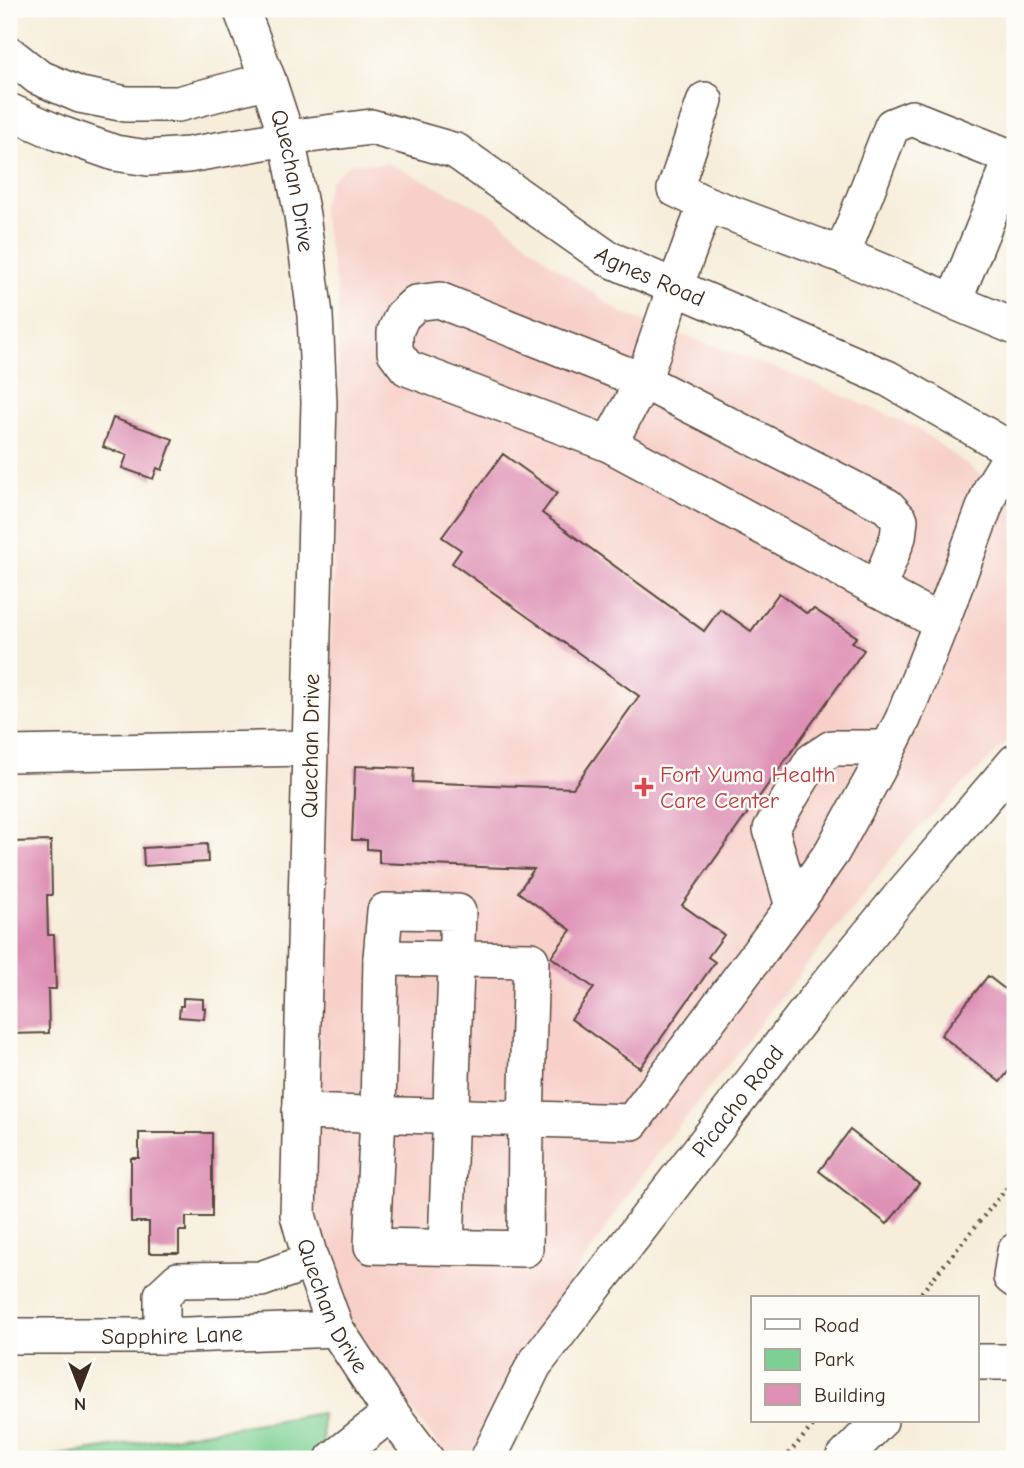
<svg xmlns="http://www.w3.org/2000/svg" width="1024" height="1468" font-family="'Comic Neue',sans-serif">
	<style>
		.built { fill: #f7d0c9 }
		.green { fill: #7cd093; stroke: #5c7d58; stroke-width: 2 }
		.building { fill: #de91b5 }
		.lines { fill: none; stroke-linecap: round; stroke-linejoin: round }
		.minor-casing { stroke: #57473a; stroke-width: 38 }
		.path { stroke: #57473a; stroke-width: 4.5; stroke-dasharray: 2 5; stroke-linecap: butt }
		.minor { stroke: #fff; stroke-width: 35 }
		.health-dot { fill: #e0444e; stroke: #fdfcf7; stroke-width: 2.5 }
		.labels { text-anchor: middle; stroke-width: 5; stroke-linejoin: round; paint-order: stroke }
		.street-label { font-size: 23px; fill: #3b2a1e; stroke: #fdfcf7 }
		.health-label { font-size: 23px; fill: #be3a42; stroke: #fdfcf7; text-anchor: start }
	</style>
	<rect width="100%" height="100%" fill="#fdfcf7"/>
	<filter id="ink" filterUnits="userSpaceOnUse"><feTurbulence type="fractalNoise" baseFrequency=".0143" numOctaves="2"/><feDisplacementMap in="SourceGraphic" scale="14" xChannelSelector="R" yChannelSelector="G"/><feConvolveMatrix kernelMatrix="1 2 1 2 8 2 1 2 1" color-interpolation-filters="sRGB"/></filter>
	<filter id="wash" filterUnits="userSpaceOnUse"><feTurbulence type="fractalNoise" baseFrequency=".00686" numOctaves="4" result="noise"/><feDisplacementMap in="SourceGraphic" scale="28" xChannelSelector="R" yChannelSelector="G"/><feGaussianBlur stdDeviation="1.57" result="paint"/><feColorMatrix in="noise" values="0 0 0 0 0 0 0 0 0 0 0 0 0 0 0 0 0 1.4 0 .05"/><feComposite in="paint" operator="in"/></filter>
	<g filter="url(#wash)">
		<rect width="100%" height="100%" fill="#f6eedb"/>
		<path class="built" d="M351,163L391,164L494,215L553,265L620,312L804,379L916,427L1004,492L1015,503V734L906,841L653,1159L525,1348L474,1451L467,1459H449L391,1383L340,1304L314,1222L338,417V296L321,208L331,180Z"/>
		<path class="green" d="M322,1413L323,1459H36Z"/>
		<g id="blocks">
			<g class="building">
				<path d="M113,418L173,439L162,470L157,468L153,479L122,468L127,455L103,447Z"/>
				<path d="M503,454L557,493L542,513L704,631L720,609L751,631L779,593L806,613L814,609L857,637L852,642L864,650L682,905L724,935L708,957L715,962L640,1068L571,1019L594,988L551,957L571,930L518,892L534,869L379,863V850L367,849V840H352L355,766L414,768L413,782L573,788L639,696L452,563L461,550L442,537Z"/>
				<path d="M51,841L52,895H47L48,935H54L56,989H48L49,1033L9,1034V842Z"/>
				<path d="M207,844L208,862L144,866L143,848Z"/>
				<path d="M988,976L1015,997V1063L1000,1082L941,1035Z"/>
				<path d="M183,998L203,999V1008H205L204,1019L179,1017L180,1006H183Z"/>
				<path d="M850,1130L919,1184L887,1224L819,1171Z"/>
				<path d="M139,1133H212V1217H186V1231H179V1253H149V1222H131V1158H139Z"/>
			</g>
		</g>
	</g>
	<g filter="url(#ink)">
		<use href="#blocks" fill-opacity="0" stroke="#57473a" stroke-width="2"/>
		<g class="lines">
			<defs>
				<g id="minor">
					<path id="s1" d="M241,9L268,80L287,138L302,215L315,315L319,402L298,1215L311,1261L336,1329L391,1413L426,1459"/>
					<path d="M9,54L38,77L80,95L126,104H178L268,80"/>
					<path d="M705,100L675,189L706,204"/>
					<path id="s2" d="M9,111L58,133L115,153L148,158L188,155L287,138L371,127L456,151L607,258L887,378L1015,452"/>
					<path d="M842,255L892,126L912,118L1015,159"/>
					<path d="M954,301L1012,158"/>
					<path d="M609,444L643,381L887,506L900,520L898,537L878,589"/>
					<path d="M941,623L992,487L1015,449"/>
					<path d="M9,754L310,748"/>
					<path d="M793,907L771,829L812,761L832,748H888"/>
					<path d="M381,958L531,960L526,1119L525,1249L372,1246L378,1114Z"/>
					<path d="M381,958L385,911L458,912L446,1247"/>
					<path d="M300,1112L632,1122L799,899L832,852L878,769L903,719L941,623L609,444L407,368L395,352V332L402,316L416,303L439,300L643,381L675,287L706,204L842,255L1015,327"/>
					<path d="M1015,1251L1011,1277L1015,1280"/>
					<path id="s3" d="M9,1336H162L336,1329"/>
					<path d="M162,1336V1295L178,1280L261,1279L311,1261"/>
					<path d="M977,1362H1015"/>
					<path d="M333,1459L391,1413"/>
					<path id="s4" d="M488,1459L534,1365L820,994L905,891L1015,762"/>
					<path d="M843,1459L880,1421"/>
				</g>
			</defs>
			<use href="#minor" class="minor-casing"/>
			<g class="path">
				<path d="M917,1298L1015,1178"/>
				<path d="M784,1459L817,1421"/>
			</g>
			<use href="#minor" class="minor"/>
		</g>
	</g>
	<path class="health-dot" d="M640.5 776.5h7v7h7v7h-7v7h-7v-7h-7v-7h7z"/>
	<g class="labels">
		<g class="street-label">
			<text dy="8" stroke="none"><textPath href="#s1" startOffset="180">Quechan Drive</textPath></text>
			<text dy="8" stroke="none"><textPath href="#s2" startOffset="693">Agnes Road</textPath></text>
			<text transform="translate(310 746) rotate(-89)" y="8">Quechan Drive</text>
			<text dy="8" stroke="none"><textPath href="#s4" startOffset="438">Picacho Road</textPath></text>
			<text dy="8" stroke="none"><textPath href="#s1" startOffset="1314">Quechan Drive</textPath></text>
			<text dy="8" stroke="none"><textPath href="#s3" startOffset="163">Sapphire Lane</textPath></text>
		</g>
		<g class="health-label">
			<text x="660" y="782">Fort Yuma Health<tspan x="660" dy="26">Care Center</tspan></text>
		</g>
	</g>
	<rect width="1024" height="1468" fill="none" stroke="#fdfcf7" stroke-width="35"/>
	<rect x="751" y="1296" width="228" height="126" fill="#fdfcf7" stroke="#afa8a0" stroke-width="2"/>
	<rect x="765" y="1319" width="35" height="10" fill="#ffffff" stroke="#afa8a0" stroke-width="2"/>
	<text x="814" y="1332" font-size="21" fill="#3b2a1e">Road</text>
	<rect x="765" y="1349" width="35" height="21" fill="#7cd093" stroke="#afa8a0" stroke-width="2"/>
	<text x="814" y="1366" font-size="21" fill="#3b2a1e">Park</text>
	<rect x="765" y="1384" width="35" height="21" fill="#de91b5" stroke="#afa8a0" stroke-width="2"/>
	<text x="814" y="1402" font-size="21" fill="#3b2a1e">Building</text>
	<g transform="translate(80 1388) rotate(180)" stroke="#fdfcf7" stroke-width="5" paint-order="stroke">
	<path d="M0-5L12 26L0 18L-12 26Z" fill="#3b2a1e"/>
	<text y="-10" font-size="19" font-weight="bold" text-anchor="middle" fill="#3b2a1e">N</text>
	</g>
</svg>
